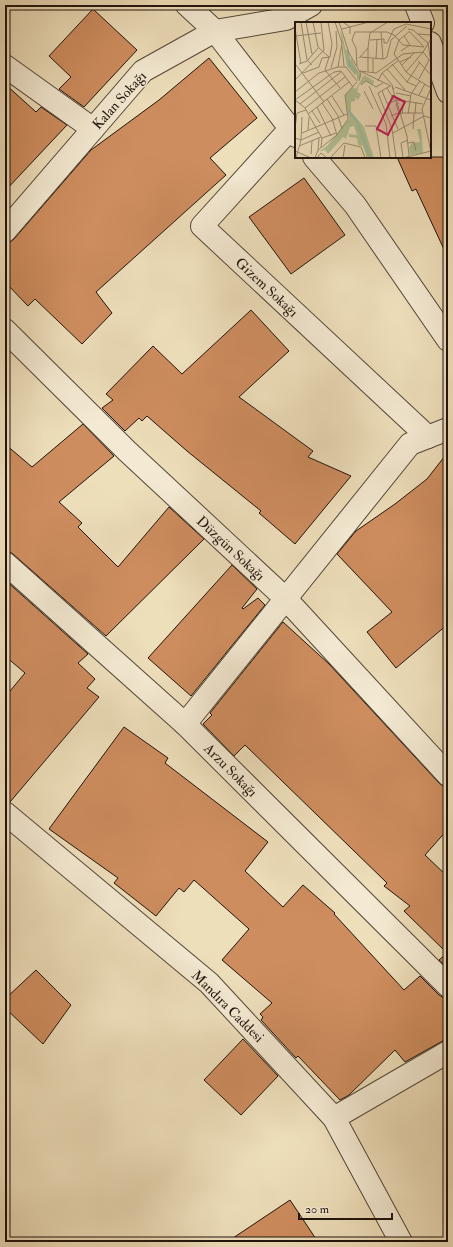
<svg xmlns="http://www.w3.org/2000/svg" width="453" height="1247" font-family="'IM FELL Double Pica',serif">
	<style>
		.building { fill: #ce8d5f; stroke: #1f130c }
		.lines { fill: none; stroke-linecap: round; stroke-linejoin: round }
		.minor-casing { stroke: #534638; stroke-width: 24 }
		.tertiary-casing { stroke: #534638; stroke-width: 24 }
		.minor { stroke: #f4ead3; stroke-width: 22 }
		.tertiary { stroke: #f4ead3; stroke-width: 22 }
		.labels { text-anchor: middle; stroke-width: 3; stroke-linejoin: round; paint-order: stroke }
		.street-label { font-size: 14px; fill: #1f130c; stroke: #f4ead3 }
		.inset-river { fill: none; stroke: #9bbdaa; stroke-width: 2 }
		.inset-road { fill: none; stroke: #9b8d75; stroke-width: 1 }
		.view { fill: #c2185b; fill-opacity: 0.15; stroke: #c2185b; stroke-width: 2 }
		.inset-edge { fill: none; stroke: #1f130c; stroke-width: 2 }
	</style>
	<rect width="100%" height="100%" fill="#eedfbb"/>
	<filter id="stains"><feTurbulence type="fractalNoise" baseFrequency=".005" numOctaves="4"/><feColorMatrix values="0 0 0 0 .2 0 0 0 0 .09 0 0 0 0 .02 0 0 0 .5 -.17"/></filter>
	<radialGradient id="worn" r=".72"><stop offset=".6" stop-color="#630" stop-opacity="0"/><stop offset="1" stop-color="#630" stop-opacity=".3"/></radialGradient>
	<g class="building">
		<path d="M93,9L137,50L84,107L59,89L71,77L49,56Z"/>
		<path d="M209,58L257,118L210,158L226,175L96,292L112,313L82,344L35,299L28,306L5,282V243H9L14,239L91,150L159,100Z"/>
		<path d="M5,84L36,112L41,107L67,125L5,191Z"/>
		<path d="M397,157H448V258L416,189L412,191Z"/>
		<path d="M304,178L345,235L291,274L249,217Z"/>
		<path d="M251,310L289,351L239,397L313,451L308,457L351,476L295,544L259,513L261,511L187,451L147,416L142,421L139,418L125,431L102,408L113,400L106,394L153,346L182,374Z"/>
		<path d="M83,424L114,456L59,502L82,523L78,527L118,567L169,507L204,539L106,636L13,554L8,551H5V444L32,467Z"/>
		<path d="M448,452V624L396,668L367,632L392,612L337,554L356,531L395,504L427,479Z"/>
		<path d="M232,565L257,589L242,608L243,609L258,598L265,605L191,696L148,658Z"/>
		<path d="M5,580L88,654L78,663L95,679L87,688L99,697L10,802L5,801V697L25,673L5,656Z"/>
		<path d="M283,622L329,664L439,783L444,787H448V829L425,855L448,877V968L439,960L447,953L404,911L410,906L384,886L387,883L245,745L234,756L203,724L212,715L210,713Z"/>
		<path d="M124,727L168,758L165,763L268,842L245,871L283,907L303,885L335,913L334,914L404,990L420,976L439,995L444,998H448V1038L405,1062L395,1050L349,1095L340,1100L298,1056L296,1058L261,1020L263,1017L260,1014L272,1003L222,960L249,929L194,880L184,892L179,888L156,916L114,883L118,878L49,829Z"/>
		<path d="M36,970L71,1005L43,1044L5,1008V999Z"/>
		<path d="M243,1039L278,1076L241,1115L204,1080Z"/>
		<path d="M290,1200L318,1242H227Z"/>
	</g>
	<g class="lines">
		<defs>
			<g id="minor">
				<path d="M416,5L423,23"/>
				<path d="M430,43L448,92"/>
				<path d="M5,66L93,129"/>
				<path d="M290,129L202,226L428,437"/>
				<path d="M5,231L143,71L215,31L286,19L311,5"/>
				<path d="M5,330L127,451L285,598L448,775"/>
				<path d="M5,563L185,724L448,986"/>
				<path d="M185,724L410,444L448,429"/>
				<path d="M5,813L209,983L334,1118L401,1242"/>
				<path d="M334,1118L448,1052"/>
			</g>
			<g id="tertiary">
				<path d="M187,5L215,31L296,136"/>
				<path d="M314,157L355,205L448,340"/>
			</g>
		</defs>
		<use href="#minor" class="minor-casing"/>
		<use href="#tertiary" class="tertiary-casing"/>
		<use href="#minor" class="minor"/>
		<use href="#tertiary" class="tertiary"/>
	</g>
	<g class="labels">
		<g class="street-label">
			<text transform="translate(119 100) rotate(-48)" y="5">Kalan Sokağı</text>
			<text transform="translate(267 287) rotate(43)" y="5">Gizem Sokağı</text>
			<text transform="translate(231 548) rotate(43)" y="5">Düzgün Sokağı</text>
			<text transform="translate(231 770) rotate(45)" y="5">Arzu Sokağı</text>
			<text transform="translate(228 1006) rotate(45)" y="5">Mandıra Caddesi</text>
		</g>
	</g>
	<g transform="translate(295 22)">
		<rect width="136" height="136" fill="#eedfbb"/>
		<path d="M45,9L47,12L54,42L56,36L63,50L54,45L65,51L66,55L62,58V52L60,53L52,44ZM69,53L79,59L78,63L71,59L64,63L62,70L66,72L63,78L61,75L60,79L56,80V90L69,105L79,136H72L68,124L63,123L62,116L54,115V112L62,113L59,104L55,105L51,117L48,115L33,132L30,128L23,130L32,124L54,97L50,73L58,65L61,67ZM122,107H126L128,131L115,133L114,126L117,121L125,120Z" fill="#b2c395"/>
		<path class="inset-river" d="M52,28L55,44L63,50M53,88L62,99L75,136"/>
		<path class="inset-road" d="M6,0L12,38L17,43M11,0L17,32M18,0L23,25L34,35L30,48L45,66M40,0L47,21L43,45M44,0L54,31L66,52L64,59M48,0L55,5V12M0,6L6,42M47,7L74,0M113,7L118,8L133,21L136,41M114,9L129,25M86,10L88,37M114,10L104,18L99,32L112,51L136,66M123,12L136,13M0,14L26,11M75,18L89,17V21H92L99,7L111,2L136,7M47,24L49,44M106,29L115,23L109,14M65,35L89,37L92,35L96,18L112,4M64,36L73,26L75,11L93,0M78,37V50M81,37L82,17M123,39L136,53M135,39L128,30L136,17M105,40L116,35M4,42L12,39L23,26M97,42L112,60L121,64M1,43L29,80M107,43L120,30M62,44L61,26L57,18L60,10H92L99,13L108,23L129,25M36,46L42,25L41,9M92,47L110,68M65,49L81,51L108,32L128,30M65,49L96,64M73,49V26M111,50L128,30M8,51L24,45L27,36L35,35L37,22L33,0M87,51L98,64M124,57L134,38M0,58L29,28L26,0M83,59L87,51L104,38M112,60L125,40M66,63L71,59L81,65L88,61M74,64L91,102L95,136M95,64L83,71L97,107L101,136M100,65L136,78M92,66L99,78M136,66L127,87L136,130M99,67L97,64L112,114L114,134M69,69L78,87M87,69L103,107M0,70L24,51L43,45H51L62,59M101,71L116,74M124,73L130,62M37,74L49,93M32,77L43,94L47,107M0,78L39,50L46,49L58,65M0,78L10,86L20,104L27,116L26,126M27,81L37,96L42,113M93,81L103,78L128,82M5,82L46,50M22,85L36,114M10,86L50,55M17,89L25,101M104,91L101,82L104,81M13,92L54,60M107,92L109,78M113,92L116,72L125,59M120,92L121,80M96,94L103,91H127M70,104H81L86,136M0,107L2,91L11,88M118,107L119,92M13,108L14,95M7,111L52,92M98,111L129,94L136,96M0,116L6,118L24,110M27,116L41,111M113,121L119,120L121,129M4,124L26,115M23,128L24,116M0,129L16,136M16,132L17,119M1,136L6,118L7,95M20,136L23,128L42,113L53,97L50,73L62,60M22,136L26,131L32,136M35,136L49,121L66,125L70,136M48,136L50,123M108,136L136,129M108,136L106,121L113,118"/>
		<path class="view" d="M98,74L110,80L93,113L82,107Z"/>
		<rect width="136" height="136" class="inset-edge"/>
	</g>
	<rect width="453" height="1247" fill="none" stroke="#eedfbb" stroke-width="20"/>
	<rect x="6" y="6" width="441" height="1235" fill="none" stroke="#1f130c" stroke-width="2"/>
	<rect x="10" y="10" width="433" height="1227" fill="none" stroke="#1f130c"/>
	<path d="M299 1213v6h93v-6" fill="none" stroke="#1f130c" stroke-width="2"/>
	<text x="305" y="1213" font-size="12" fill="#1f130c" stroke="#f4ead3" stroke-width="3" paint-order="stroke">20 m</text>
	<rect width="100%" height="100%" filter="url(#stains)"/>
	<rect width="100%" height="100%" fill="url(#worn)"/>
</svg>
